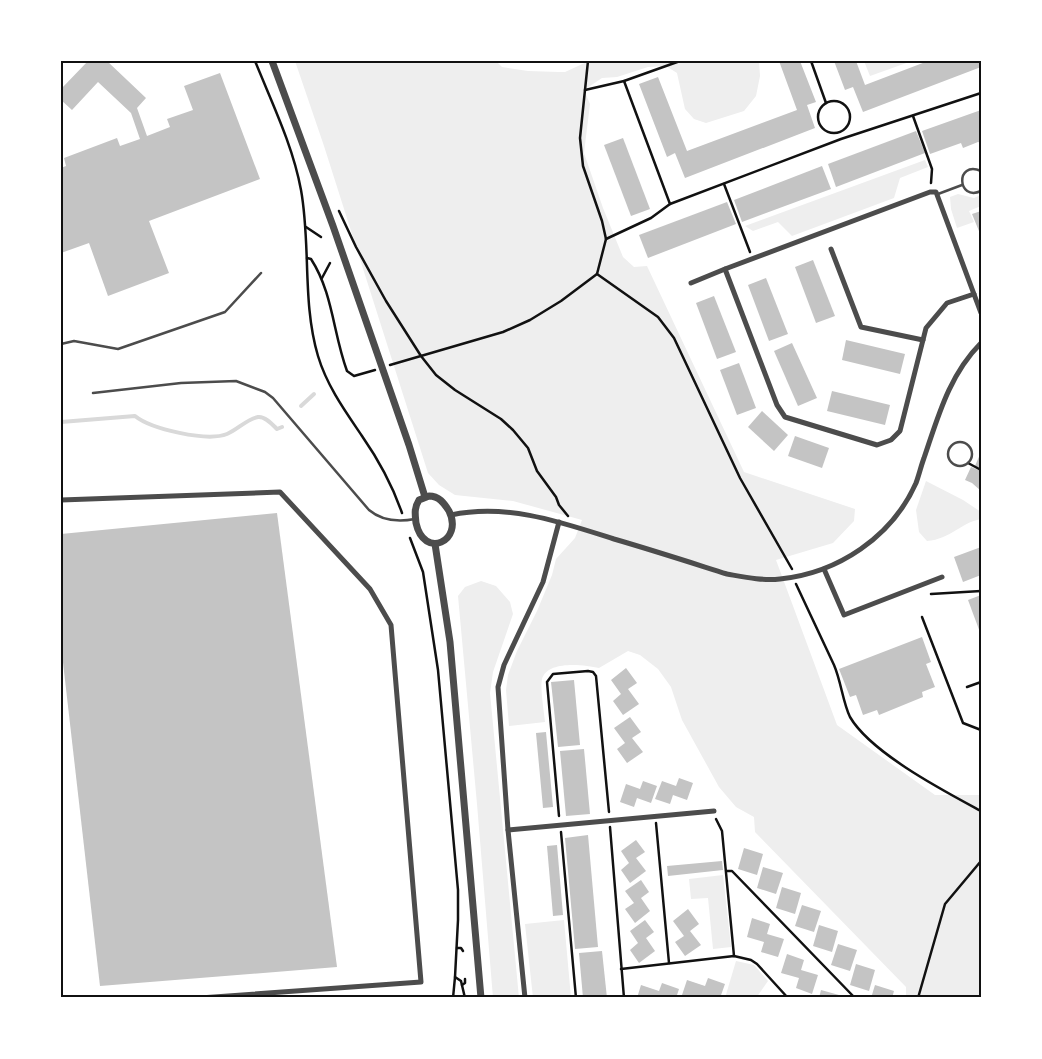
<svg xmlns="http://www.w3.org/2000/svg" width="1042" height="1059" font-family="Lato,sans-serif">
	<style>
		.green { fill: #eee }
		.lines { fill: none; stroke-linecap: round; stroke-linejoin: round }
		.stream { stroke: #d9d9d9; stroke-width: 4 }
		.building { fill: #c4c4c4 }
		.path { stroke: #111; stroke-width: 2.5 }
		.service { stroke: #4c4c4c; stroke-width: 2.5 }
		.minor { stroke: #4c4c4c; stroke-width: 5 }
		.tertiary { stroke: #4c4c4c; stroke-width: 7 }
		.neatline { fill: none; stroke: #111; stroke-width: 2 }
	</style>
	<rect width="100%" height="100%" fill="#fff"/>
	<g class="green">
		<path d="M295,61H496L502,67L528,71L559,72H565L589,61H759L760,76L756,96L744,111L706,123L694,119L685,109L677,73L666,66L648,67L617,77L602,78L584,90L590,104L584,153L603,208L623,257L634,267L647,266L744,472L855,509L854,521L833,543L776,560L837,725L935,795H981V998H906V987L755,832L754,817L736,807L719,787L682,720L671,687L658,669L640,655L628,651L599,668C584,665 548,660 542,679C540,688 544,712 545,722L509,726L506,690L508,675L517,651L537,611L552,575L556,559L575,538L582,520L513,501L455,495L439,485L428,473L324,146Z"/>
		<path d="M864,61H912L870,76Z"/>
		<path d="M925,160L928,167L900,178L894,198L792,236L778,222L753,231L745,226Z"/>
		<path d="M958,194L974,198L981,195V206L969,211L974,222L957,228L951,209L950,197Z"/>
		<path d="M926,481L963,500L981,512V519C960,523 951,539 927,541L919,532L916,510Z"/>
		<path d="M481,581L496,586L510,602L513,614L493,672L490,693L519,998H493L477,804L458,596L465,587Z"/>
		<path d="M723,875L731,947L713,949L708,898L691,899L689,879Z"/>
		<path d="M564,920L571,998H533L525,924Z"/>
		<path d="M736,961L754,965L768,981L756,998H725Z"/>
	</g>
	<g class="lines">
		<g class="stream">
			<path d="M301,406L314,394"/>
			<path d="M61,422L135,416C151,429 207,442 227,434C237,430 247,419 258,417C265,416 272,424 277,429L282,427"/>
		</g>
	</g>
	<g class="building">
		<path d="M88,61H107L146,98L137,108L147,136L170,127L167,119L193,110L184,86L220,73L260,179L149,221L169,273L108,296L89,243L61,253V168L66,166L64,158L117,138L120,146L140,139L131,113L98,82L72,110L61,100V89Z"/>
		<path d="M779,61H800L816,102L807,105L815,128L685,178L675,153L667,157L639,84L658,77L687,151L797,110Z"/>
		<path d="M834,61H856L865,85L928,61H981V67L863,112L853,87L845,90Z"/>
		<path d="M981,110V143L978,142L963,148L961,143L930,154L922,131Z"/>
		<path d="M916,131L925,153L836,187L828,164Z"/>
		<path d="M623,138L650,209L631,216L604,145Z"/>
		<path d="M822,166L831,189L742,222L734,200Z"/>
		<path d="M727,202L736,224L648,258L639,235Z"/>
		<path d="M981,211V236L972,214Z"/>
		<path d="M813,260L835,316L816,323L795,267Z"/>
		<path d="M766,278L788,334L769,341L748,285Z"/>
		<path d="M714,296L736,352L717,359L696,303Z"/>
		<path d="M846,340L905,354L900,374L842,360Z"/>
		<path d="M792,343L817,398L798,406L774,351Z"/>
		<path d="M739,363L756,408L737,415L720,370Z"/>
		<path d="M832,391L890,405L885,425L827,411Z"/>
		<path d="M762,411L788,435L774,451L748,427Z"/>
		<path d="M795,436L829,448L822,468L788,456Z"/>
		<path d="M981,452V469L975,466Z"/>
		<path d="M971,467L981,471V491L972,483L965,480Z"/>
		<path d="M277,513L337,967L100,986L61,645V534Z"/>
		<path d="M981,547V575L963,582L954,557Z"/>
		<path d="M981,595V635L968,600Z"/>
		<path d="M922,637L931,662L926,664L935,687L922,692L923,697L879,715L877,710L863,715L856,695L850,697L839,669Z"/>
		<path d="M626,668L637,683L628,689L639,704L623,715L613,701L621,694L611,680Z"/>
		<path d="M574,680L580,745L558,747L551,682Z"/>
		<path d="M630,717L641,732L632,738L643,752L627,763L617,749L625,743L614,728Z"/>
		<path d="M546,732L553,807L543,808L536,733Z"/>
		<path d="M584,749L590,814L566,816L560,751Z"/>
		<path d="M679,778L693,783L687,800L673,795L670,804L655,799L662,781L676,786Z"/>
		<path d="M643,781L657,786L651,803L637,798L634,807L620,802L626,784L640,789Z"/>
		<path d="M588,835L598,947L575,949L565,838Z"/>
		<path d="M636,840L645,852L636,858L646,871L630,883L621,870L629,863L621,851Z"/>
		<path d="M557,845L563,915L553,916L547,846Z"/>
		<path d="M744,848L763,854L757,875L738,869Z"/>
		<path d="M722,861L723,870L668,876L667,866Z"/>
		<path d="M763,867L783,873L776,894L757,888Z"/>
		<path d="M641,880L649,892L641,898L650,911L635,923L625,909L634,903L625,891Z"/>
		<path d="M782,887L801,893L795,914L776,908Z"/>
		<path d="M802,905L821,911L814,932L795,926Z"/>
		<path d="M688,909L699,924L690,931L701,945L685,956L675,942L684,936L673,921Z"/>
		<path d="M752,918L770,924L767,934L784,939L778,957L761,952L764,942L747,937Z"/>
		<path d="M645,920L654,932L646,938L655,951L639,963L630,950L638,943L630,931Z"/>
		<path d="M819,925L838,931L832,952L813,946Z"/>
		<path d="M838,944L857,950L850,971L831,965Z"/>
		<path d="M602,951L607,998H583L579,953Z"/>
		<path d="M787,954L804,960L801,970L818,975L812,994L796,988L799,978L781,973Z"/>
		<path d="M856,964L875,970L869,991L850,985Z"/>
		<path d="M708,978L725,984L720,998H709L701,995L700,998H681L687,980L705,986Z"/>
		<path d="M662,983L679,989L676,998H637L641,985L659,991Z"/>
		<path d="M875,985L894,991L892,998H871Z"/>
		<path d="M821,990L839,995L838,998H819Z"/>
	</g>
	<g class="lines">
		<g class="path">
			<path d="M255,61C272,103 293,146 301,190C311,245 302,302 318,356C327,386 345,411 362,436C378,459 393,487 402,513"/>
			<path d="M811,61L826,103"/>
			<path d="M624,81L670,204"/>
			<path d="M585,90L624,81L680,61"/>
			<circle cx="834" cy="117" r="16"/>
			<path d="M913,116L932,169L931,183"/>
			<path d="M724,184L750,252"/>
			<path d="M339,211L356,247L386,301L421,356L436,375L455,390L501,419L513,430L528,448L537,471L556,497L559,505L568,516"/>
			<path d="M306,227L321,237"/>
			<path d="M606,239L651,218L670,204L841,139L981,93"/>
			<path d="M307,258L311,259C333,293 333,333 347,371L354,376L375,370"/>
			<path d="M597,274L658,317L674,338L740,478L792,569"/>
			<path d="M322,278L330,263"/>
			<path d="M390,365L503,332L530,320L561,301L597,274L606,239L602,221L583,166L580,138L588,61"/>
			<path d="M968,463L981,470"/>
			<path d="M410,538L423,572L438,670L458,890V920L455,977L461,981L465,998"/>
			<path d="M796,584L834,665C841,681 843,703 850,717C871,753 944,791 981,811"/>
			<path d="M931,594L981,591"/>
			<path d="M922,617L963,723L981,730"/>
			<path d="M967,687L981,682"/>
			<path d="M559,816L547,682L553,674L588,671L593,672L596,676L609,812"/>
			<path d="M716,819L722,831L734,956"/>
			<path d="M656,823L669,963"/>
			<path d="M610,827L624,998"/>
			<path d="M561,832L576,998"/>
			<path d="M727,871H732L855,998"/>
			<path d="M457,948H461L463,951"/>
			<path d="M621,969L734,956L751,960L757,964L788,998"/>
			<path d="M462,985L465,983V979"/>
			<path d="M453,998L455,977"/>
			<path d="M918,998L945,904L981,861"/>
		</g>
		<g class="service">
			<path d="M981,171C955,160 957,202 981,191"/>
			<path d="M938,194L962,185"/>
			<path d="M61,344L74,341L118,349L225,312L261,273"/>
			<path d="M93,393L181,383L236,381L265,392L273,398L369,510C382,521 399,522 415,519"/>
			<circle cx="960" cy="454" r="12"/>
		</g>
		<g class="minor">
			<path d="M831,249L861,327L923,340"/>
			<path d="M725,269L930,192H936L981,313"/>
			<path d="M691,283L725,269L777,405L785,417L877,445L891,440L900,431L926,328L947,303L974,294"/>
			<path d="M61,500L280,492L370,589L391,625L421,982L200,998"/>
			<path d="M451,515C507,503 561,522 614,539C652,550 689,562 727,574C744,577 762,581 780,579C838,573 892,537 916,483C919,475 921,466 924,458C938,417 949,375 981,343"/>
			<path d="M824,569L844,615L942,577"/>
			<path d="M508,830L714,811"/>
			<path d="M525,998L508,830L498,687L504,665L543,582L559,522"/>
		</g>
		<g class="tertiary">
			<path d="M272,61L333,226L409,445L425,497"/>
			<path d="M429,496C439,496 444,503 449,511C464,541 424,560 416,523C415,514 414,508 419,500Z"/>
			<path d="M435,544L450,642L481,998"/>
		</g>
	</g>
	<rect width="1042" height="1059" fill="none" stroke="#ffffff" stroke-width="125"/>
	<rect x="62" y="62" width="918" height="934" class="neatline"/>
</svg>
